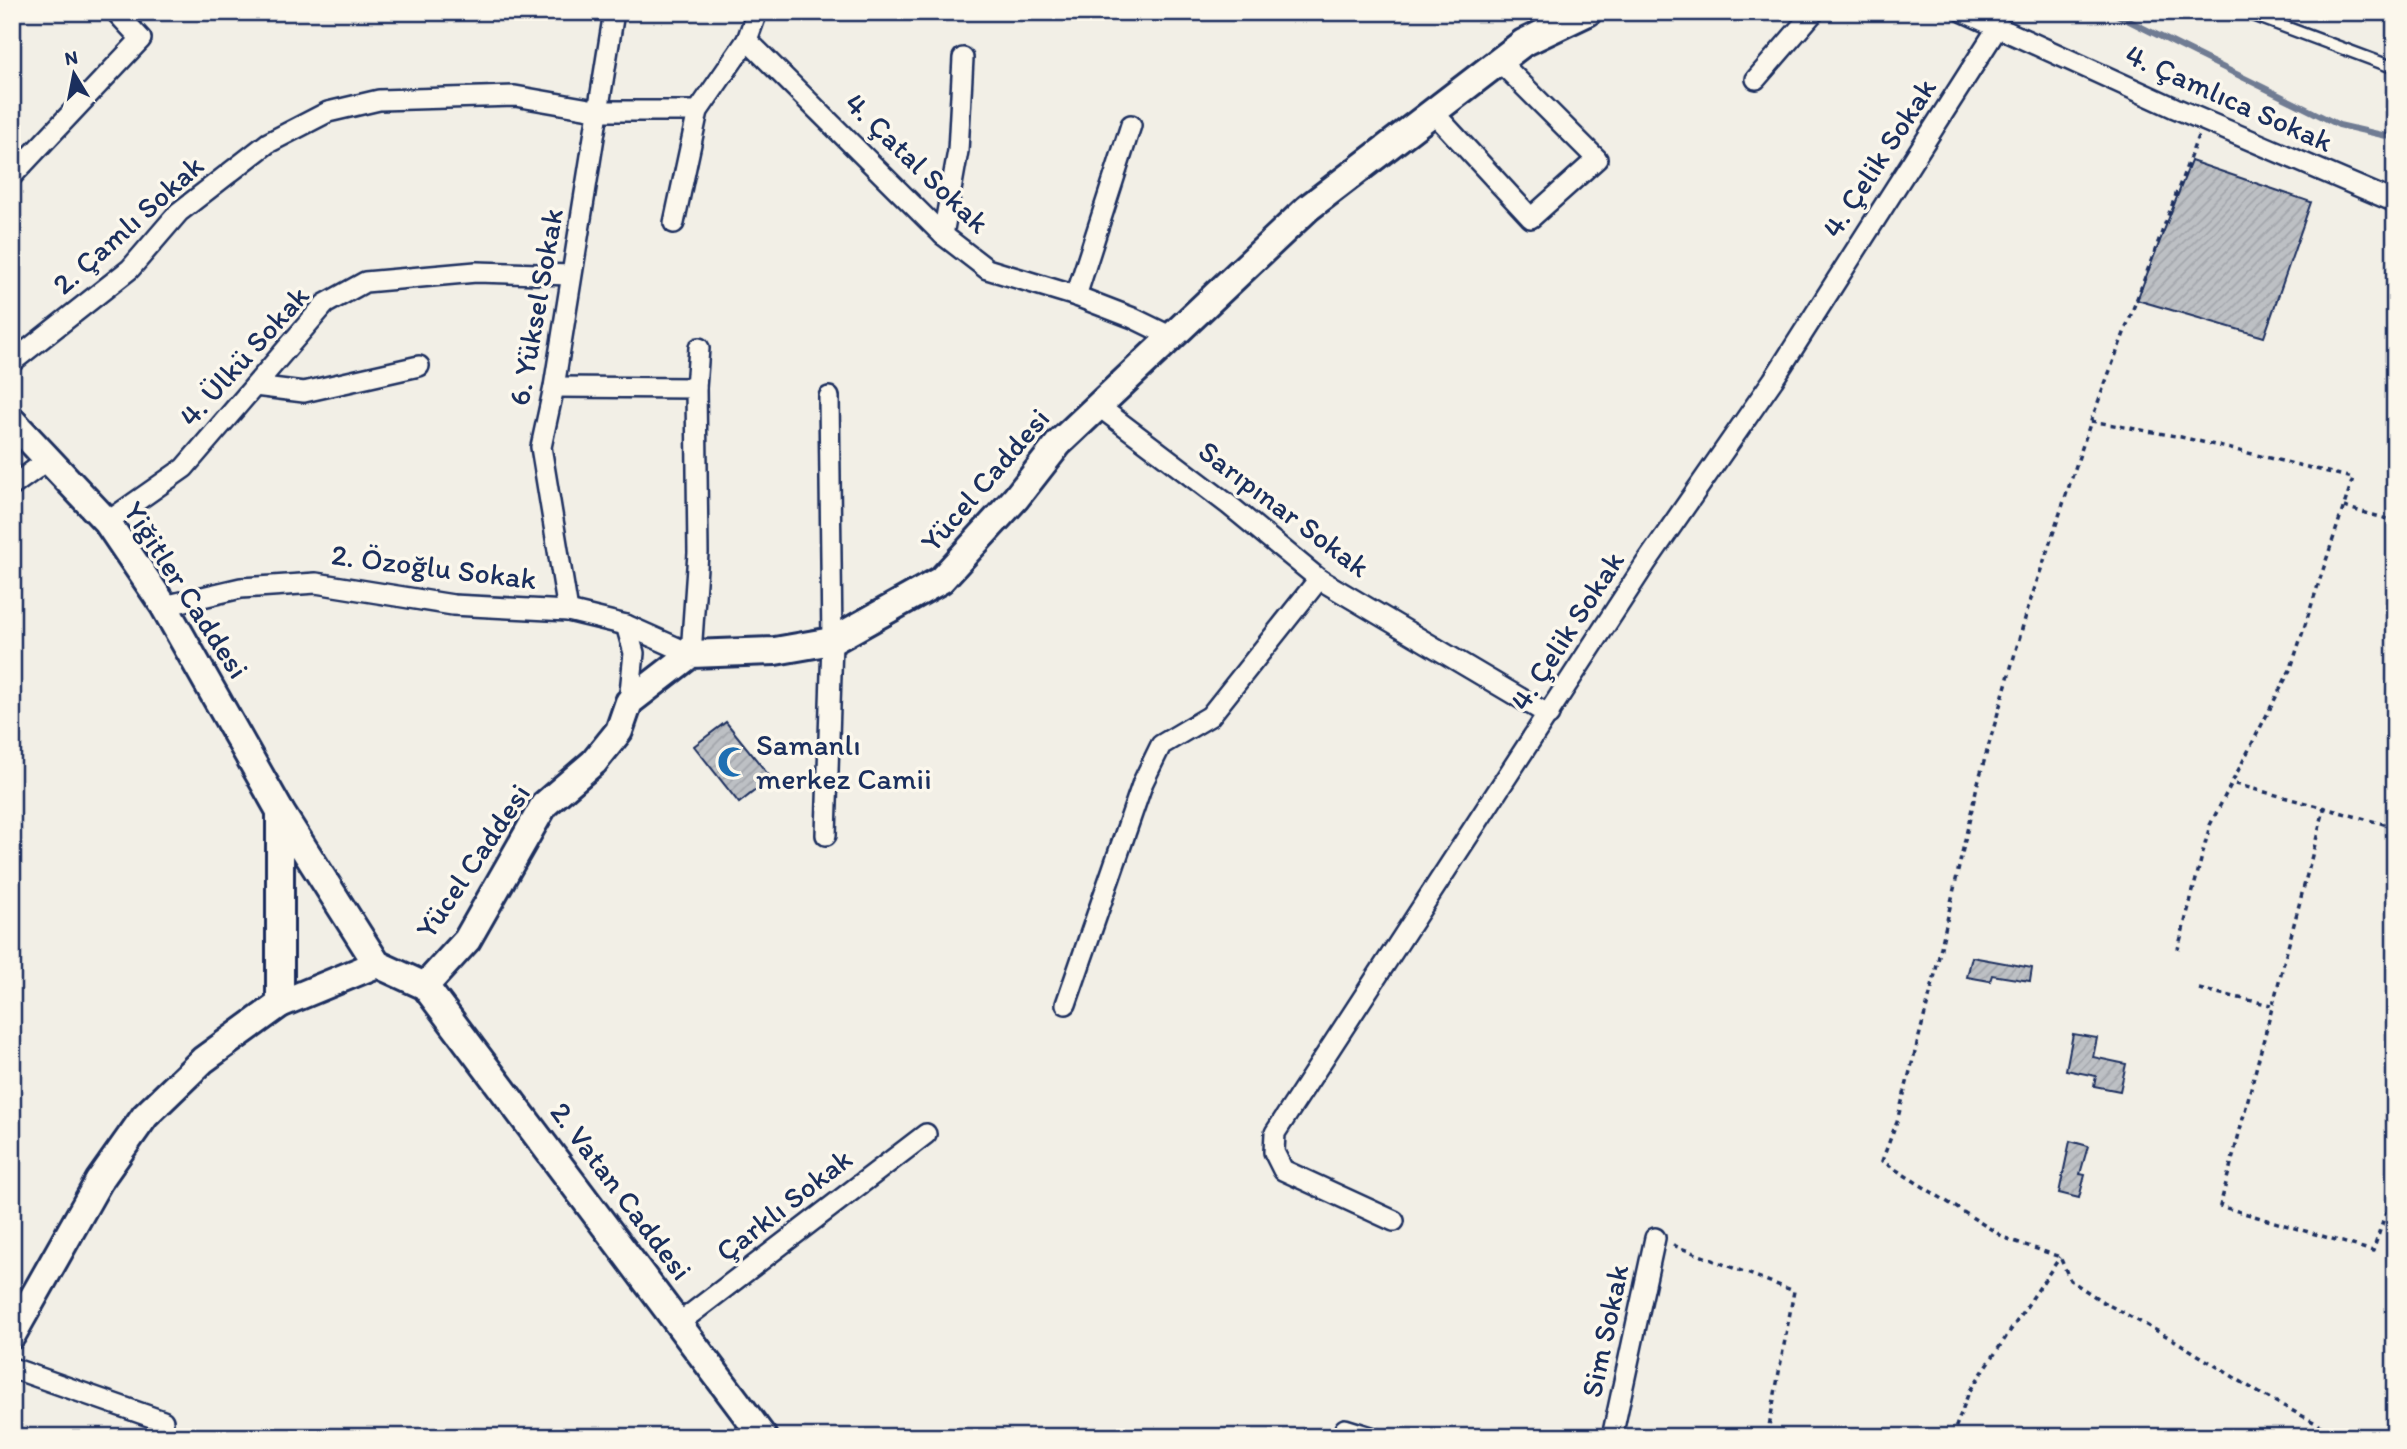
<svg xmlns="http://www.w3.org/2000/svg" width="2407" height="1449" font-family="Itim,sans-serif">
	<style>
		.lines { fill: none; stroke-linecap: round; stroke-linejoin: round }
		.stream { stroke: #707b93; stroke-width: 6 }
		.building { fill: url(#building-hatch); stroke: #1b2f5e; stroke-width: 2 }
		.service-casing { stroke: #1b2f5e; stroke-width: 15 }
		.minor-casing { stroke: #1b2f5e; stroke-width: 24 }
		.secondary-casing { stroke: #1b2f5e; stroke-width: 32 }
		.path { stroke: #1b2f5e; stroke-width: 3.5; stroke-dasharray: 5 5; stroke-linecap: butt }
		.service { stroke: #fbf7ec; stroke-width: 10 }
		.minor { stroke: #fbf7ec; stroke-width: 19 }
		.secondary { stroke: #fbf7ec; stroke-width: 26 }
		.labels { text-anchor: middle; stroke-width: 7; stroke-linejoin: round; paint-order: stroke }
		.street-label { font-size: 30px; fill: #1b2f5e; stroke: #fbf7ec }
		.poi-label { font-size: 30px; fill: #1b2f5e; stroke: #fbf7ec; text-anchor: start }
	</style>
	<defs>
		<pattern id="building-hatch" width="6" height="6" patternUnits="userSpaceOnUse" patternTransform="scale(1.75)"><rect width="6" height="6" fill="#bdc0c4"/><path d="M-1 1l2-2M0 6l6-6M5 7l2-2" fill="none" stroke="#a2a5ab"/></pattern>
	</defs>
	<rect width="100%" height="100%" fill="#f2efe6"/>
	<filter id="ink" filterUnits="userSpaceOnUse"><feTurbulence type="fractalNoise" baseFrequency=".0143" numOctaves="2"/><feDisplacementMap in="SourceGraphic" scale="14" xChannelSelector="R" yChannelSelector="G"/><feConvolveMatrix kernelMatrix="1 2 1 2 8 2 1 2 1" color-interpolation-filters="sRGB"/></filter>
	<g filter="url(#ink)">
		<g class="lines">
			<path class="stream" d="M2111,12L2339,125L2395,138"/>
		</g>
		<g class="building">
			<path d="M2191,161L2311,202L2264,337L2137,300Z"/>
			<path d="M726,722L771,778L739,803L694,746Z"/>
			<path d="M1972,957L2032,968L2030,981L1992,975L1990,981L1967,977Z"/>
			<path d="M2073,1034L2097,1038L2093,1057L2126,1064L2120,1091L2094,1086L2096,1076L2066,1070Z"/>
			<path d="M2070,1141L2088,1146L2080,1174L2085,1175L2079,1198L2059,1193Z"/>
		</g>
		<g class="lines">
			<defs>
				<path id="service" d="M2245,12L2395,68"/>
				<g id="minor">
					<path d="M757,12L747,40L943,235L987,269L1076,296L1133,318L1172,337"/>
					<path d="M1964,12L2175,108L2395,202"/>
					<path d="M1756,79L1814,12"/>
					<path d="M1433,112L1531,218L1597,159L1499,61"/>
					<path d="M12,176L141,39L116,12"/>
					<path d="M674,223L698,111L747,40"/>
					<path d="M943,235L958,151L963,58"/>
					<path d="M1076,296L1131,125"/>
					<path d="M12,362L130,269L179,212L268,143L328,112L379,100L515,96L601,111H698"/>
					<path d="M255,386L304,392L419,366"/>
					<path d="M554,387L696,388"/>
					<path d="M1097,405L1229,505L1319,579L1549,715"/>
					<path d="M12,486L48,460"/>
					<path d="M107,522L184,468L325,304L365,282L476,272L571,275"/>
					<path d="M164,606L241,588L316,583L453,605L568,611L626,625L691,654L698,553L696,388L699,348"/>
					<path d="M568,611L541,447L554,387L614,12"/>
					<path d="M626,625L634,653L629,702"/>
					<path d="M826,835L832,641L829,397"/>
					<path d="M1066,1004L1143,782L1161,745L1210,716L1319,579"/>
					<path d="M1394,1221L1283,1170L1274,1152L1275,1133L1646,563L1773,380L1998,27"/>
					<path d="M679,1323L926,1134"/>
					<path d="M12,1368L163,1421"/>
					<path d="M1345,1429L1371,1437"/>
					<path d="M1612,1437L1655,1238"/>
				</g>
				<g id="secondary">
					<path d="M12,421L107,522L164,606L280,811L377,964L425,986L763,1437"/>
					<path d="M425,986L467,940L544,805L594,762L619,731L629,702L691,654L775,651L832,641L941,580L1016,498L1059,443L1308,208L1523,43L1588,12"/>
					<path d="M280,1004V811"/>
					<path d="M12,1335L99,1181L145,1116L203,1060L280,1004L377,964"/>
				</g>
			</defs>
			<use href="#service" class="service-casing"/>
			<use href="#minor" class="minor-casing"/>
			<use href="#secondary" class="secondary-casing"/>
			<g class="path">
				<path d="M2198,136L2091,421L2028,608L1977,786L1933,983L1897,1121L1882,1161L2005,1238L2060,1257L2070,1280L2103,1302L2174,1340L2261,1394L2342,1437"/>
				<path d="M2091,421L2181,437L2353,478L2291,668L2210,825L2178,949"/>
				<path d="M2344,507L2395,521"/>
				<path d="M2235,784L2395,827"/>
				<path d="M2325,806L2220,1206L2373,1251L2395,1186"/>
				<path d="M2199,989L2271,1005"/>
				<path d="M1673,1245L1794,1291L1767,1437"/>
				<path d="M181,1428L200,1437"/>
				<path d="M1952,1437L1969,1392L2060,1257"/>
			</g>
			<use href="#service" class="service"/>
			<use href="#minor" class="minor"/>
			<use href="#secondary" class="secondary"/>
		</g>
	</g>
	<defs>
		<symbol id="mosque-bare" viewBox="-9 -9 18 18"><path d="M3.5-4.9A6 6 0 1 0 3.5 4.9A5 5 0 1 1 3.5-4.9Z" fill="#1f6fb2" stroke="#fbf7ec" stroke-width="2.5" paint-order="stroke"/></symbol>
	</defs>
	<g fill-rule="evenodd">
		<use href="#mosque-bare" x="711" y="740" width="44" height="44"/>
	</g>
	<g class="labels">
		<g class="street-label">
			<text transform="translate(2229 98) rotate(24)" y="10">4. Çamlıca Sokak</text>
			<text transform="translate(1879 158) rotate(-57)" y="10">4. Çelik Sokak</text>
			<text transform="translate(917 163) rotate(44)" y="10">4. Çatal Sokak</text>
			<text transform="translate(128 225) rotate(-42)" y="10">2. Çamlı Sokak</text>
			<text transform="translate(536 307) rotate(-80)" y="10">6. Yüksel Sokak</text>
			<text transform="translate(244 356) rotate(-48)" y="10">4. Ülkü Sokak</text>
			<text transform="translate(985 480) rotate(-49)" y="10">Yücel Caddesi</text>
			<text transform="translate(1284 509) rotate(37)" y="10">Sarıpınar Sokak</text>
			<text transform="translate(434 567) rotate(7)" y="10">2. Özoğlu Sokak</text>
			<text transform="translate(186 590) rotate(57)" y="10">Yiğitler Caddesi</text>
			<text transform="translate(1567 631) rotate(-57)" y="10">4. Çelik Sokak</text>
			<text transform="translate(473 861) rotate(-56)" y="10">Yücel Caddesi</text>
			<text transform="translate(621 1191) rotate(53)" y="10">2. Vatan Caddesi</text>
			<text transform="translate(784 1205) rotate(-38)" y="10">Çarklı Sokak</text>
			<text transform="translate(1605 1331) rotate(-78)" y="10">Sim Sokak</text>
		</g>
		<g class="poi-label">
			<text x="756" y="755">Samanlı<tspan x="756" dy="34">merkez Camii</tspan></text>
		</g>
	</g>
	<rect width="2407" height="1449" fill="none" stroke="#fbf7ec" stroke-width="42"/>
	<rect x="21" y="21" width="2365" height="1407" fill="none" stroke="#1b2f5e" stroke-width="2.5" filter="url(#ink)"/>
	<g transform="translate(74 74) rotate(350)" stroke="#fbf7ec" stroke-width="5" paint-order="stroke">
	<path d="M0-5L12 26L0 18L-12 26Z" fill="#1b2f5e"/>
	<text y="-10" font-size="19" font-weight="bold" text-anchor="middle" fill="#1b2f5e">N</text>
	</g>
</svg>
